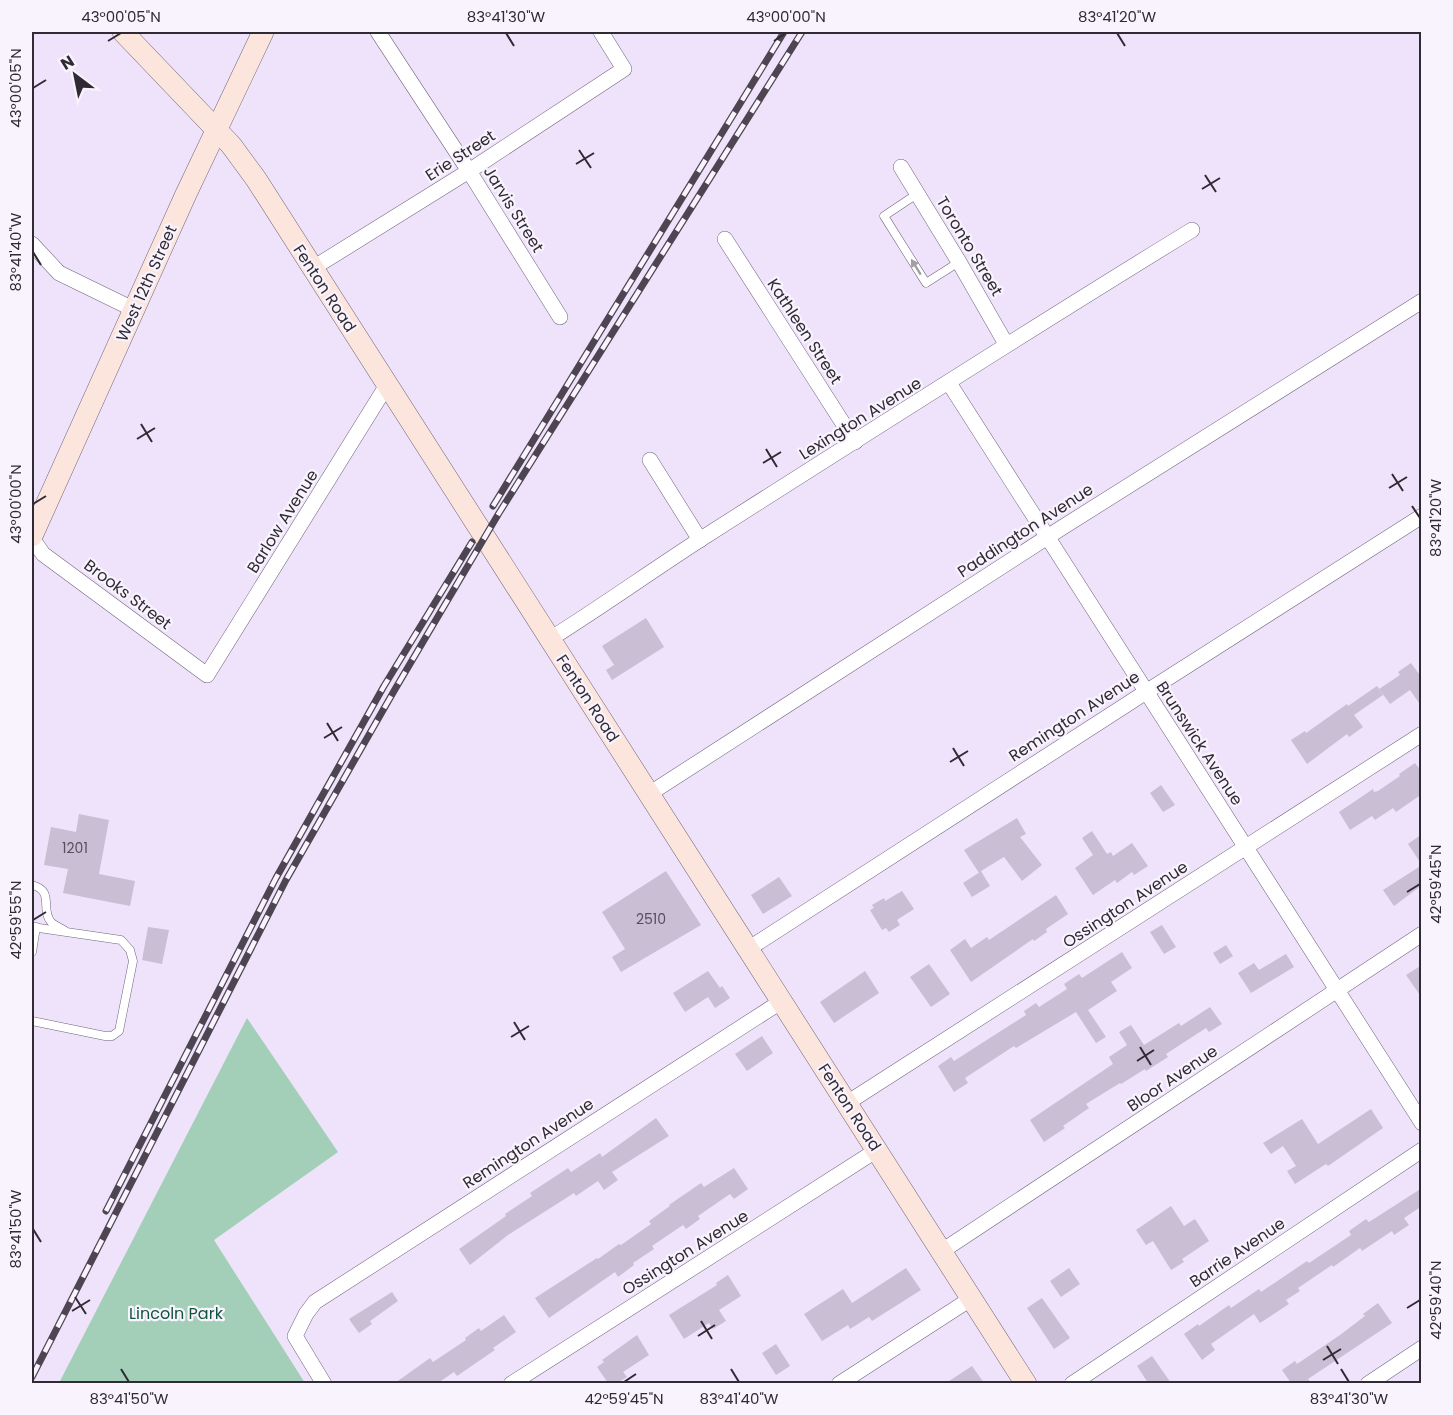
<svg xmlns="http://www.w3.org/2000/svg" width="1453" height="1415" font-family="Poppins,sans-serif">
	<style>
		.green { fill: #a3ceb7 }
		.building { fill: #cabed5 }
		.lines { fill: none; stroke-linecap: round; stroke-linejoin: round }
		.lane-casing { stroke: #70657a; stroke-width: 9 }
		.street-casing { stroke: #70657a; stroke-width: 16 }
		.secondary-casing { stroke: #70657a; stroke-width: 22 }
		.lane { stroke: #fff; stroke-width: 8 }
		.street { stroke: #fff; stroke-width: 15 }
		.secondary { stroke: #fbe5dc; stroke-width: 21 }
		.rail-casing { stroke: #4d4652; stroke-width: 7 }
		.rail { stroke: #f8f3fd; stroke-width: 4.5; stroke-dasharray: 14; stroke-linecap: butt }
		.oneway { fill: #a19fa3 }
		.ticks { fill: none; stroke: #2f2a33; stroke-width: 2 }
		.labels { text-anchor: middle; stroke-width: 4.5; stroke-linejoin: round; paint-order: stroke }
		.number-label { font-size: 14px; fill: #564f5c }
		.street-label { font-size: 16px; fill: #2f2a33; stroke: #f8f3fd }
		.park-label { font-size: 16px; fill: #0f5539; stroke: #f8f3fd }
		.neatline { fill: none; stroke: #2f2a33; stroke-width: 2 }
		.ticks-label { font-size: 15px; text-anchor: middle; fill: #2f2a33 }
	</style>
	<rect width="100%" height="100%" fill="#efe3fb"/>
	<path class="green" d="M247,1018L338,1152L214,1240L305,1383H59Z"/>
	<g class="building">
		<path d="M646,618L664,647L612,680L606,670L614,665L602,646Z"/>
		<path d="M1411,663L1422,678V707L1410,690L1390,704L1379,689L1400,675L1398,672Z"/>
		<path d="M1377,686L1383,695L1354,715L1363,727L1349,737L1347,734L1307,764L1291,740L1305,731L1306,733L1347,704L1348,706Z"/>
		<path d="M1415,763L1422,772V794L1396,812L1393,808L1375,820L1372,816L1350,830L1339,812L1373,789L1374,792L1378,791L1400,776L1399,774Z"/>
		<path d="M1161,785L1175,805L1163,812L1150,793Z"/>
		<path d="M79,814L109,820L99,874L135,881L130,906L63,893L68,869L44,865L51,827L76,832Z"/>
		<path d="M1017,818L1026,834L1020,837L1042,865L1022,881L1004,857L981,871L990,886L972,897L963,883L980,872L979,873L964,850Z"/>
		<path d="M1092,831L1107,854L1111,852L1113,856L1132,843L1148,866L1134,875L1132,872L1117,883L1115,880L1093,895L1075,868L1093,855L1082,838Z"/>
		<path d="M1422,834V865L1408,844Z"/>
		<path d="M1422,865V885L1394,906L1383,890Z"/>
		<path d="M666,871L701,925L621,972L612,957L625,949L602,912Z"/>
		<path d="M779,877L792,896L763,914L751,895Z"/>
		<path d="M902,891L914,909L897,920L900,925L889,932L886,928L882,930L870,910L874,908L872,905L884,898L885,901Z"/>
		<path d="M1056,895L1068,914L1046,929L1047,932L1034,941L1033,939L971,982L950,950L965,939L971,948L987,937L989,940Z"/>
		<path d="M1162,925L1176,947L1164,954L1150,932Z"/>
		<path d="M148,927L169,930L162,964L142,960Z"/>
		<path d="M1226,945L1233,956L1220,964L1213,953Z"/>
		<path d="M1122,952L1132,968L1111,982L1117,991L1088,1010L1106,1037L1096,1043L1076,1012L1016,1048L1014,1046L965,1078L968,1083L954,1092L938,1066L951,1057L954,1061L1026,1015L1024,1011L1036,1003L1039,1007L1067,989L1064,984L1079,974L1082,978Z"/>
		<path d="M1286,954L1294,967L1251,993L1238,973L1254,963L1259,970Z"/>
		<path d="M929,964L950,994L931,1007L910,977Z"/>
		<path d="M1422,965V998L1406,975Z"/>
		<path d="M708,971L720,988L722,986L730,998L715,1008L708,997L685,1012L673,993Z"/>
		<path d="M865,971L879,993L834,1023L820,1002Z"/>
		<path d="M1210,1007L1222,1024L1209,1032L1206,1028L1166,1054L1168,1057L1146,1071L1145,1069L1121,1084L1120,1083L1086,1104L1089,1108L1063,1126L1065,1128L1044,1142L1030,1120L1113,1064L1109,1057L1127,1045L1119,1032L1131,1025L1144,1045L1179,1023L1181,1026Z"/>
		<path d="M762,1036L773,1053L747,1071L735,1054Z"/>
		<path d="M1371,1109L1383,1128L1328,1166L1326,1164L1295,1184L1287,1171L1296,1166L1283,1146L1271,1154L1263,1143L1302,1119L1318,1144Z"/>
		<path d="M656,1118L669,1136L612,1172L618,1180L604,1190L598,1181L576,1196L574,1193L508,1235L470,1265L459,1249L506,1216L505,1214L532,1196L530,1193L568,1168L571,1172L600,1153L602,1157Z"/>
		<path d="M734,1168L748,1189L734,1199L730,1194L698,1216L700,1219L686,1229L683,1225L652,1246L654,1249L633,1263L634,1265L618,1277L615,1272L549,1318L535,1298L597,1258L598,1259L619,1244L621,1245L651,1224L649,1221L670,1206L669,1205L701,1183L704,1187Z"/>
		<path d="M1422,1188V1206L1404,1218L1409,1225L1394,1235L1392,1231L1362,1251L1360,1248L1333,1267L1332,1265L1298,1288L1300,1291L1286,1300L1289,1304L1260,1323L1254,1314L1211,1344L1215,1350L1202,1360L1184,1334L1198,1324L1199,1326L1229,1305L1231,1308L1259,1289L1261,1292L1307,1261L1309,1263L1351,1235L1349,1231L1366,1219L1369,1222Z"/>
		<path d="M1171,1206L1184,1226L1195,1219L1209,1241L1182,1259L1184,1262L1171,1270L1153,1241L1146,1245L1136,1230Z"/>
		<path d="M906,1268L921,1290L872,1321L869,1317L850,1329L848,1325L822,1341L804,1314L843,1289L852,1303Z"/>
		<path d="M1069,1268L1080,1284L1061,1297L1050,1281Z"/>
		<path d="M728,1275L741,1296L719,1310L726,1321L713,1329L709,1323L684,1339L669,1315L717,1285L716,1283Z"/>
		<path d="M392,1292L398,1301L370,1321L372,1324L359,1333L349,1319Z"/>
		<path d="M1042,1298L1070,1338L1054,1349L1027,1308Z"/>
		<path d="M1378,1303L1392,1323L1308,1379L1311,1383H1291L1282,1370L1295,1361L1297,1364L1340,1335L1365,1316L1363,1314Z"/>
		<path d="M504,1315L516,1332L493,1348L495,1350L457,1376L454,1372L438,1383H395L430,1358L433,1362L466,1340L465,1338L479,1328L481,1331Z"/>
		<path d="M637,1335L649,1355L623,1372L627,1377L617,1383H608L597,1367L604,1362L602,1360Z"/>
		<path d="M776,1344L790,1366L776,1375L762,1353Z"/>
		<path d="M1152,1356L1171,1383H1148L1137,1366Z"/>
		<path d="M972,1366L984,1383H946Z"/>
	</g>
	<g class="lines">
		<defs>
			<g id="lane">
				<path d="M917,194L884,216L926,283L959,262"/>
				<path d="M32,885C55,891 40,909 51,922C54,925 60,928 64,930"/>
				<path d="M32,927L121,940L130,950L133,961L119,1031L112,1036H105L32,1021"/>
				<path d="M32,952L36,927"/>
			</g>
			<g id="street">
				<path d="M378,32L469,171L560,317"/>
				<path d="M901,167L959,262L1006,344"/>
				<path d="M725,239L855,442"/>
				<path d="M32,244L59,273L135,310"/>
				<path d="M313,268L469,171L624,69L601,32"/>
				<path d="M949,383L1422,1123"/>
				<path d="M650,460L700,540"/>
				<path d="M32,538L43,554L207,675L387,385"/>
				<path d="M550,639C601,607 650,572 701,539C864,435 1027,331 1192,230"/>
				<path d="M649,794L1063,527L1422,301"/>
				<path d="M748,949L1146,692L1422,516"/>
				<path d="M847,1103L1422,734"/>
				<path d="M942,1251L1422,934"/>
				<path d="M324,1384L295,1336L306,1314L315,1302L782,1001"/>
				<path d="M511,1384L877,1150"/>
				<path d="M839,1384L972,1298"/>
				<path d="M1072,1384L1422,1150"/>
				<path d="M1368,1384L1422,1348"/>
			</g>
			<g id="secondary">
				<path d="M123,32L231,145L256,179L1026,1384"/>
				<path d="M32,536L186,194L263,32"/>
			</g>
		</defs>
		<use href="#lane" class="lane-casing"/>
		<use href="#street" class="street-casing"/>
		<use href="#secondary" class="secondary-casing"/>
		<use href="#lane" class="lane"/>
		<use href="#street" class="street"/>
		<use href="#secondary" class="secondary"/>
		<defs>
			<g id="rail">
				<path d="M493,506L784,32"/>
				<path d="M106,1211L276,878L384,686L472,542"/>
				<path d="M32,1377L286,880L394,691L499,513L802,32"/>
			</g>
		</defs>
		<use href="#rail" class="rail-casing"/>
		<use href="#rail" class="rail"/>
	</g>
	<defs><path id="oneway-solid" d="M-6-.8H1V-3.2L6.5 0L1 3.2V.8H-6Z" transform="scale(1.5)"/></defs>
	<use class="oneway" href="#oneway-solid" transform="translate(916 267) rotate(-122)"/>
	<path class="ticks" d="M506,33L514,46M1117,33L1125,46M108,41L121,33M774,41L786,33M33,88L46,80M579,150L591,168M576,164L594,153M1205,175L1216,192M1202,189L1220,178M33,252L41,265M141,424L152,442M137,439L155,428M766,449L777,467M763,463L781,452M1392,474L1403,491M1389,488L1407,477M33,504L46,496M1412,506L1420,518M327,723L338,741M324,738L342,727M953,748L964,766M950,762L968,751M1407,892L1420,884M33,920L46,912M514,1022L525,1040M511,1037L529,1026M1140,1047L1151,1065M1137,1061L1154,1050M33,1229L41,1242M75,1297L86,1314M1407,1308L1420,1300M72,1311L90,1300M701,1321L712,1339M698,1336L715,1325M1327,1346L1338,1364M1323,1360L1341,1349M121,1369L129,1382M731,1369L739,1382M1341,1369L1349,1382M624,1382L636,1374"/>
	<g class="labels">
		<g class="number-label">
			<text x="75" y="853">1201</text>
			<text x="651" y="924">2510</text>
		</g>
		<g class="street-label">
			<text transform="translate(460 155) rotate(-33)" y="6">Erie Street</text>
			<text transform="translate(514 209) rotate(58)" y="6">Jarvis Street</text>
			<text transform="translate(970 246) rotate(59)" y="6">Toronto Street</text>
			<text transform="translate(146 283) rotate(-66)" y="6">West 12th Street</text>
			<text transform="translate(325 288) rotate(57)" y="6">Fenton Road</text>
			<text transform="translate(805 331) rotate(57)" y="6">Kathleen Street</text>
			<text transform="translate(860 418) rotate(-32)" y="6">Lexington Avenue</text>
			<text transform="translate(282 521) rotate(-58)" y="6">Barlow Avenue</text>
			<text transform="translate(1025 530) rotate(-33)" y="6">Paddington Avenue</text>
			<text transform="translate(128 594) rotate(37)" y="6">Brooks Street</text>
			<text transform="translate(588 698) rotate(57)" y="6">Fenton Road</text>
			<text transform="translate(1074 716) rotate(-33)" y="6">Remington Avenue</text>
			<text transform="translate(1200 743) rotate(57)" y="6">Brunswick Avenue</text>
			<text transform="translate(1125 904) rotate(-33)" y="6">Ossington Avenue</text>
			<text transform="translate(1172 1078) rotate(-34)" y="6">Bloor Avenue</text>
			<text transform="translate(850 1107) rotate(57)" y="6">Fenton Road</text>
			<text transform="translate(528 1143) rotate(-33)" y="6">Remington Avenue</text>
			<text transform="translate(685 1252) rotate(-32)" y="6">Ossington Avenue</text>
			<text transform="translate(1237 1252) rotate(-34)" y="6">Barrie Avenue</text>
		</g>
		<g class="park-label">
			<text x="176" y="1319">Lincoln Park</text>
		</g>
	</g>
	<rect width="1453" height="1415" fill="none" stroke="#f8f3fd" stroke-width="66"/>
	<g transform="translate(75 75) rotate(328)" stroke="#f8f3fd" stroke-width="4.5" paint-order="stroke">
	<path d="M0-4.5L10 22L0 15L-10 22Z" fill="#2f2a33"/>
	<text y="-9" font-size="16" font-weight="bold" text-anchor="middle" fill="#2f2a33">N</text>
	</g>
	<rect x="33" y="33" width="1387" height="1349" class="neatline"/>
	<g class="ticks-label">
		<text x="121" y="22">43°00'05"N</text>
		<text x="506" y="22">83°41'30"W</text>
		<text x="786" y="22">43°00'00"N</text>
		<text x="1117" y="22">83°41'20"W</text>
		<text transform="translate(16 88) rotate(-90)" y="5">43°00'05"N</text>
		<text transform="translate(16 252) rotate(-90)" y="5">83°41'40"W</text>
		<text transform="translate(16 504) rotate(-90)" y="5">43°00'00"N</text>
		<text transform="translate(1436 518) rotate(-90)" y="5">83°41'20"W</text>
		<text transform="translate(1436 884) rotate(-90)" y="5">42°59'45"N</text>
		<text transform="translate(16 920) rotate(-90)" y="5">42°59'55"N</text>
		<text transform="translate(16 1229) rotate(-90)" y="5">83°41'50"W</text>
		<text transform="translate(1436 1300) rotate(-90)" y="5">42°59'40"N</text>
		<text x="129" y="1404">83°41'50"W</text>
		<text x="624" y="1404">42°59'45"N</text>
		<text x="739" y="1404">83°41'40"W</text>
		<text x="1349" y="1404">83°41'30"W</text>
	</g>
</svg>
